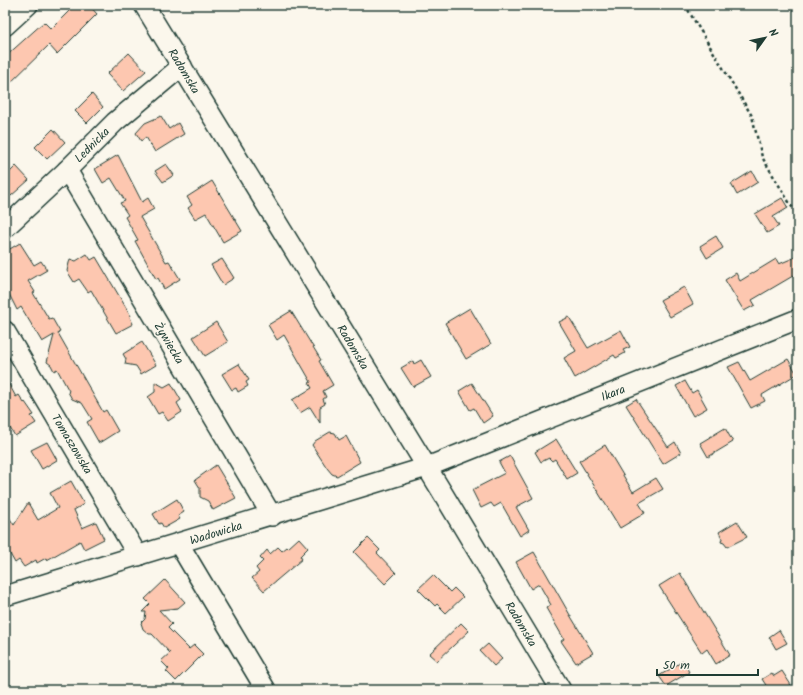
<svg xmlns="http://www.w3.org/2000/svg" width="803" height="695" font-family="Kalam,sans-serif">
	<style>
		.building { fill: #fdc7b0; stroke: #1f3d34 }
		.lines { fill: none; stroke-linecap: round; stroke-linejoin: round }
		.minor-casing { stroke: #1f3d34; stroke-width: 22 }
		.path { stroke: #1f3d34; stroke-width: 2.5; stroke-dasharray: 3 3; stroke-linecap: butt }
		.minor { stroke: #fbf7ec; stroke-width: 19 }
		.labels { text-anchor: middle; stroke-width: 3; stroke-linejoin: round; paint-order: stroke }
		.street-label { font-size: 12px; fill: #1f3d34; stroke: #fbf7ec }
	</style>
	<rect width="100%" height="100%" fill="#fbf7ec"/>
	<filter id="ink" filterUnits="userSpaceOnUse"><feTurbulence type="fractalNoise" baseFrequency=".025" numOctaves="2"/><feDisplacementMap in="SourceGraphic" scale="8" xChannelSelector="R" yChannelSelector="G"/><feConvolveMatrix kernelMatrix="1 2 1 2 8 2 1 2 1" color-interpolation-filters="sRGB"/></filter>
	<g filter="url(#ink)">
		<g class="building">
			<path d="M65,5H89L97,14L57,54L49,45L5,88V57L44,22L51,29L70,10Z"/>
			<path d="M129,53L146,71L123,91L107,74Z"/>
			<path d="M92,94L103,107L87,123L75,111Z"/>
			<path d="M161,116L169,129L178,123L184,134L155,152L146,137L141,141L136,133L145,123Z"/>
			<path d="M53,129L65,142L47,159L35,147Z"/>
			<path d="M118,155L142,202L148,198L154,209L140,217L166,262L169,261L180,279L164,289L158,278L156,279L135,241L138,240L125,217L128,215L120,203L125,201L111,178L103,183L95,169Z"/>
			<path d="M166,164L174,175L163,182L155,171Z"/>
			<path d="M16,166L29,180L11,196L5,191V177Z"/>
			<path d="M752,171L758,182L737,195L731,184Z"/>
			<path d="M212,181L242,231L223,242L206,213L195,219L188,208L192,205L187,197Z"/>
			<path d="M782,198L788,208L773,217L779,226L767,233L755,214Z"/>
			<path d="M716,236L723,248L707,258L700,246Z"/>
			<path d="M20,243L34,265L41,261L47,270L28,281L35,292L33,293L49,319L52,318L60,332L58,333L103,412L106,410L118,431L99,443L87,422L92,419L82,403L72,399L68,392L69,391L57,369L54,371L51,365L47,362L54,335L42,342L21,307L17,310L5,286V255L9,252L8,250Z"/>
			<path d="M87,254L91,260L96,257L131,316L130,317L133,324L116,333L91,290L88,292L79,279L74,282L67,271L70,259L76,261Z"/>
			<path d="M798,256V273L752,300L755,305L744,311L725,280L736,273L740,281L776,259L779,264Z"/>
			<path d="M222,259L234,278L223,285L211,265Z"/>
			<path d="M684,287L693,304L670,317L660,300Z"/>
			<path d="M470,308L491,344L466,359L445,323Z"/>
			<path d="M291,311L321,360L319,361L333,385L323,391L326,397L323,399L325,404L320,407V423L310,407L300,413L292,400L312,388L309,383L311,382L284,335L277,340L268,325Z"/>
			<path d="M569,317L588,348L621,330L630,347L623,350L625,353L616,358L614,355L575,378L564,358L576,351L559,322Z"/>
			<path d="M216,322L228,342L205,356L193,337Z"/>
			<path d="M142,342L156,365L141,374L136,366L125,364L126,359L123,354Z"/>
			<path d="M788,359L797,374L762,395L765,401L751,408L728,367L739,362L750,381Z"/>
			<path d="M421,360L431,377L413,387L401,368L413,361L414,364Z"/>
			<path d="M239,364L249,380L246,382L248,386L238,392L236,388L232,390L222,374Z"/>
			<path d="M5,377L16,397L19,395L24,403L25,402L34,415L31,416L36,423L15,436L5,420Z"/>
			<path d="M685,381L692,393L697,390L707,408L693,416L676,386Z"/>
			<path d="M155,382L164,387L171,383L181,400L177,403L182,412L168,421L162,412L158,414L148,397L155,392Z"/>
			<path d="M472,383L493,416L483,423L474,408L470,410L459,391Z"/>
			<path d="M636,399L668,447L675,442L681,453L663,464L626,405Z"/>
			<path d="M725,428L733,442L708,457L700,443Z"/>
			<path d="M330,432L335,433L339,440L346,436L360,462L337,476L332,474L327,468L312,445L315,441Z"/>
			<path d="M556,439L577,473L567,479L555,459L552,461L549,458L541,462L535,452Z"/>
			<path d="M47,442L57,460L42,469L31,450Z"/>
			<path d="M605,445L633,492L656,478L663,489L639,503L645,513L620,528L579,461Z"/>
			<path d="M510,456L533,498L516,507L529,530L520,536L501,503L494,507L491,503L481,508L472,490L505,473L499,462Z"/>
			<path d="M216,465L236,498L213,510L208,501L200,497V488L195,480Z"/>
			<path d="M71,481L84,504L74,510L82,528L96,522L104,539L84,549L80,541L47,560L46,558L37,563L36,560L24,567L19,560L15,563L5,545V511L14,525L28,503L38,520L58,508L50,493Z"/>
			<path d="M177,499L184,512L178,516L180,519L164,528L161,523L159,524L153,514Z"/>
			<path d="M737,521L747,537L727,547L724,543L721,542L722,538L719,532Z"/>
			<path d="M299,538L308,548L300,556L302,559L264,591L252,578L259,572L256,568L263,561L260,558L267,550L270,554L278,547L282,551L287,547L288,548Z"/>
			<path d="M368,538L380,550L377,553L396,573L385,584L354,552Z"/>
			<path d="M534,552L570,615L593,653L576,663L561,641L564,639L546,608L551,605L539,584L531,589L516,562Z"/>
			<path d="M680,573L730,655L716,664L707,649L702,653L659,586Z"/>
			<path d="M433,575L450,592L454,588L463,597L446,613L437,604L435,606L418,589Z"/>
			<path d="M165,580L185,602L178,608L159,610L172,624L168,628L189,649L194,645L203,654L176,681L166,671L169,669L161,661L170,653L152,634H149L143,629L141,623L145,619L146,612H142L150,604L145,599Z"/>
			<path d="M461,623L469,631L437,661L429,654Z"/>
			<path d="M779,630L787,643L776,649L769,637Z"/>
			<path d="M488,644L502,659L494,666L480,651Z"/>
			<path d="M683,661L689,672L666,686L659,676Z"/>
			<path d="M782,671L791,685L784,690H769L762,679L772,673L774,676Z"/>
		</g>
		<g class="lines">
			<defs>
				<g id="minor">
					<path d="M144,5L439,487L561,690"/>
					<path d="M5,26L28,5"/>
					<path d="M67,170L272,516"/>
					<path d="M5,228L67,170L115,122L182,66"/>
					<path d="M5,331L138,556"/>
					<path d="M179,544L266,690"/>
					<path d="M5,596L427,467L798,319"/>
				</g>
			</defs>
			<use href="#minor" class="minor-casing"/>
			<path class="path" d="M685,5L752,116L762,157L798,217"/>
			<use href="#minor" class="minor"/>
		</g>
	</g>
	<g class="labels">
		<g class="street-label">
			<text transform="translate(184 71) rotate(59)" y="4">Radomska</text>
			<text transform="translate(92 145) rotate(-45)" y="4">Lednicka</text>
			<text transform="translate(169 343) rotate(59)" y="4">Żywiecka</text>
			<text transform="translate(353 347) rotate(59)" y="4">Radomska</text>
			<text transform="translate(613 393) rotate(-22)" y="4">Ikara</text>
			<text transform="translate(72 444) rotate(59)" y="4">Tomaszowska</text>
			<text transform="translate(216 533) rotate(-17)" y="4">Wadowicka</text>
			<text transform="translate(521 624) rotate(59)" y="4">Radomska</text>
		</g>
	</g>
	<rect width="803" height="695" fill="none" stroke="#fbf7ec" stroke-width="20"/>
	<rect x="10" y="10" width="783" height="675" fill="none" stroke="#1f3d34" stroke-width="1.5" filter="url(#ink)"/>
	<g transform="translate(765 38) rotate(57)" stroke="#fbf7ec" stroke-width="3" paint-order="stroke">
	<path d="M0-3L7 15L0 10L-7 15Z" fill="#1f3d34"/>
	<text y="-6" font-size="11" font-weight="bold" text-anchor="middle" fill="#1f3d34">N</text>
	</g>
	<path d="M657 669v6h101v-6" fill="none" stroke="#1f3d34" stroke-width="2"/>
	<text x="663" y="669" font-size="12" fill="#1f3d34" stroke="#fbf7ec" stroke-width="3" paint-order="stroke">50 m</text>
</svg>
